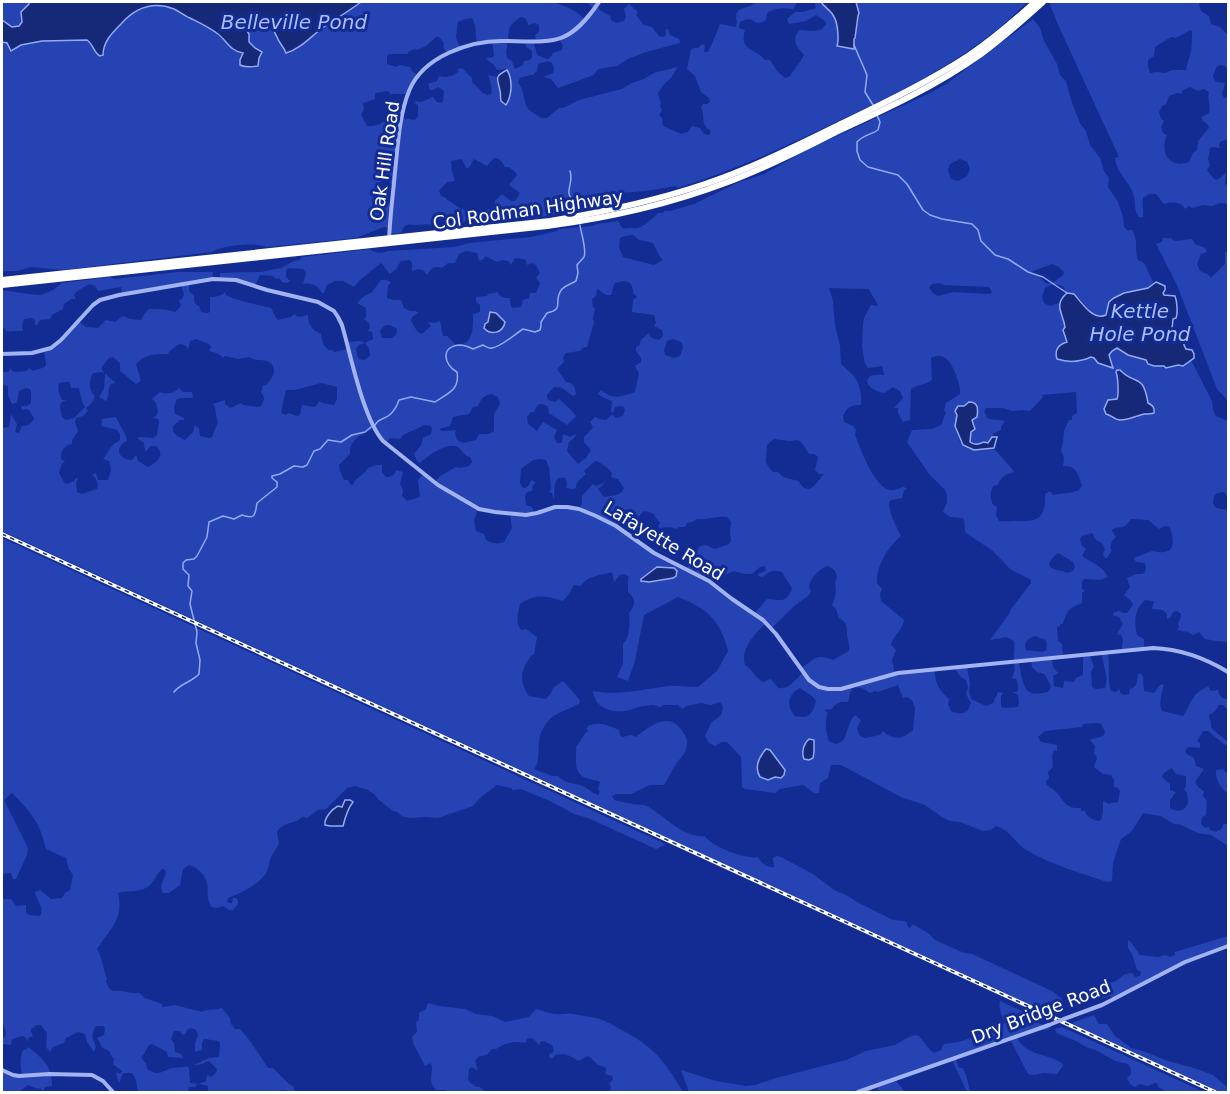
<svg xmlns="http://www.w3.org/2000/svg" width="1230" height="1094" font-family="'DejaVu Sans',sans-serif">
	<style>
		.green { fill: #2543b3; fill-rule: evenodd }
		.water { fill: #162979; stroke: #94aaf5; stroke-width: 1.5 }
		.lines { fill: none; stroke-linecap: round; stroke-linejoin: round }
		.stream { stroke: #94aaf5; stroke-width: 1.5 }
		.minor { stroke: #a2b3f2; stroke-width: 4 }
		.highway { stroke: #fff; stroke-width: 6 }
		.rail-casing { stroke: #fff; stroke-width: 4 }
		.rail { stroke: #132c94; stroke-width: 1.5; stroke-dasharray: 4.5; stroke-linecap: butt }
		.minor-bridge { stroke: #a2b3f2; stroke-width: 4 }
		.labels { text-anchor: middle; stroke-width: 6; stroke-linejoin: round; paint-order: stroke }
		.street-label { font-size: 18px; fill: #fff; stroke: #132c94 }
		.water-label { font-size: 20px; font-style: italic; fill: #aebef9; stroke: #132c94 }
	</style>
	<rect width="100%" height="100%" fill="#132c94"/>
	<g class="green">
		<path d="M2,2H29V4L21,12L22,22L19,26L12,28L2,20Z"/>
		<path d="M361,2H552C563,5 577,10 584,19L594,8L586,2H599L597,5L600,10L610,16L611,20L616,23L624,21L626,17L624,9L629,4L638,12L636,15L644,25L652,27L659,36L663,37L666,35V29H668L670,35L679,39L680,42V43L646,52L628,59L617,66L598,69L594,75L558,88L551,79L543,77L553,73L554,68L552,63L548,61L538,64L537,71L533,75H530L520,78L518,82L522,89L526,106L529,110L541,118H547L559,108H563L579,100L622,89L632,83L644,79L654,73L677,67C674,78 663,83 658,93L660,101L661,102L660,106L662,110L659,115L662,118L663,126L681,134L688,132L692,126L700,128L704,134L709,135L711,131C699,123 706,118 701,107L703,104H707L710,102L709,98L701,92L695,76L687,69L691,49L694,48H698L702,44L705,45L704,52H708L714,39L720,24L736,27L737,21C732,5 750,10 756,2H797L794,9C784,8 776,7 767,13L766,20C752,29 756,13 740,22L739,28L745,30C739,52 755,47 765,60H770L777,71L785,78L790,76C794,69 800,63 804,55C797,47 790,39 800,30L814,31L822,29L826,24L825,21L816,15L806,21L789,24L787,19L795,12H803L816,8L814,2H821L823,5L834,16L854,39L855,38L859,13L856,2H1027C974,57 902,91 832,124C782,148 730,172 677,188L676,186L646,191L607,194L598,199L592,206V209L527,219L525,216L509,217L500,210C496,211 490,214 486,210L492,208L495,205V201L502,194L511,201H515L520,193L509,185L517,175L516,173L509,167H505C502,162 500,158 494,158L487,166L474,159L469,168H466L462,159L451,161L452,172L455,181L447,182L439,191L441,196L446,198L447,200C458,205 457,210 471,210L469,217L463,223V226H457L456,224L443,219L438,214H436L432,217V224L431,225C426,224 421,225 416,225C408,224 404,224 401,233H400L389,234V228L384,227L356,238L267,247C253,242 225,245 212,252L63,270L31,267L17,271H5L2,272V42L7,43L13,51C29,36 67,40 87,40L90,42L97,55H103C103,41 112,33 121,24C136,8 153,1 174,10C180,12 185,16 190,18C200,23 209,27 218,34C227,42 230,51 243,53L240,60L259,58L262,52L255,48L249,42V34L245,28V26L270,25C274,29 274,32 276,37C279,43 284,46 286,53C301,49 312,35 325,26C337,18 349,11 361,2ZM520,17C525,17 528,20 528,25L535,23L539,25V32L535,35L536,41L559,39L563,46L562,50L553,53L550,58L547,59L537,55L534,43L526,42V47L532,51V58L529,60L524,61L523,65L515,69L512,61L507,58L506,50L507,48L509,29L511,25ZM472,18C477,26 475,34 477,43L492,42L494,54L493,57L486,58C489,63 491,62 494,65L497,70L506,69C514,79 510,89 509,101L500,98C501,90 496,85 497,77L488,75C490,82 493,87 491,94L487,95L483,93L472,82V78L462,68L458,69L459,71C455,75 446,79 439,76L437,81L428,84L430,90H433L438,87L444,91L443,101L441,103L437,102L433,97L421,102L416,101L414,103L418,105V116L416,119L414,120L402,118L404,109L397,108L395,106L388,112C388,123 376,127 367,126L361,115L364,109L363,103L375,99V93L388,91L390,94H408L419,76L412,71L410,67L400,65L396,67L387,64V56L389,54H408V52L414,49L417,50L426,46L436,37H439L444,43L443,47L447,53L460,48L456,37L458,22L462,20ZM382,181L389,182L394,186L392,203L388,204L382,203L377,189L379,183Z"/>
		<path d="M1049,2H1200L1199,4L1201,11L1209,16L1211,24L1220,27L1228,35V68L1222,65L1217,66L1213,76L1214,79L1216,82L1225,83L1222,94L1224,98H1228V139L1220,142L1219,145L1220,148L1213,147L1210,148L1208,159L1210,165L1207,170L1214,179L1217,180L1226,173L1225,183L1228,187V204L1220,203L1212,206L1203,205L1192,208L1189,206L1185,209C1181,201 1171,202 1164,204L1156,194H1149L1143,198C1142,205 1144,212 1143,217H1139C1133,209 1136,202 1133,193C1128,180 1116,172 1115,158L1119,157L1059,27ZM1190,30L1192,31C1192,39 1192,48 1190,56C1188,61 1187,65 1186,70H1172L1165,73L1157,72L1150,73L1148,67V60L1154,56L1155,47L1171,37L1176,38ZM1190,87L1198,91L1204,89L1209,92C1207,100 1211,105 1209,113L1202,117V120L1208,125L1209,128L1198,141L1197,150L1193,153L1189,162C1170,169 1159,153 1167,135L1163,133L1161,127L1164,121L1161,119L1159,112L1162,106L1166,104L1169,96L1177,93L1181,94L1183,90Z"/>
		<path d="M1033,19L1040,28L1044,41L1057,64L1060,75L1066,81L1072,103L1080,123L1086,131L1090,145L1100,158L1104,171L1109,178L1108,187L1118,202L1123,217L1124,227L1127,230H1132C1139,240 1134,250 1138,260L1144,263L1154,284C1136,297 1111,285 1106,315C1091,322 1086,303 1076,296C1073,294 1069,295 1066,294L1064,287C1057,283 1051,284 1045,288L1042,297L1044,303L1050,306L1059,303L1064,322L1067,343L1080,362L1090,357C1101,361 1099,367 1113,365L1109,355L1112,351L1117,348L1120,349L1128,355L1146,360L1148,364C1163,366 1178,368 1191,360L1212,401L1213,410L1216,416L1228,421V493L1227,496L1224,492L1217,493L1214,496L1213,504L1216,508L1228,510V642L1216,641L1205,639L1199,632L1193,635L1188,632L1177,630L1179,627L1178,623L1181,617V614L1177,611L1173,612L1170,618L1167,619V614L1163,610L1152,609L1154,601L1145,600C1134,611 1134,621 1137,635L1144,639V649L1122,651V646L1123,639L1121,635L1117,634L1123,624L1119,617L1113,615V613L1119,611L1123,613H1127L1133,605L1131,601L1124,595L1130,587L1127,578L1136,574H1142L1145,572L1146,568L1145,563L1136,562L1134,558L1152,551C1173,556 1176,546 1170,528C1166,524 1163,527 1159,529L1148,520L1131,519C1122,532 1121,524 1112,530L1113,533L1116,537L1112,541L1110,548L1112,550L1107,558H1105L1103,554L1105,549L1102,543L1096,540L1092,533L1082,536L1080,539L1082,546L1086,549L1082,556C1091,562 1104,567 1108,577L1101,580L1084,579L1082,582V589L1085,590L1082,593V603C1069,608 1067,610 1063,624H1060V626L1057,627L1058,641L1062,644L1063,658L1052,660L1053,667L1058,673L1053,676L1054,686L1063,688L1064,681L1074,682L1076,678L1083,675V657L1090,656L1094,667L1091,672L1092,687L1096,689L1105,688C1109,676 1103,667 1102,654H1108C1110,666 1107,679 1111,691L1116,692L1119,689L1121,694L1125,695L1129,694L1130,689C1138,687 1137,680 1138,674H1141L1143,677L1144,691L1154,693L1160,685L1164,684C1162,693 1158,703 1162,711L1183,716C1187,711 1192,698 1196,694C1199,691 1204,689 1208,686L1210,690L1212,691L1218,690C1219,696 1222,699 1228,699V710L1223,705H1219L1215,711L1209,715V718L1211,722V728L1228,742V745L1227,744L1225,745L1208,731H1203L1197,741L1200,743V748L1188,747L1185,751L1187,754L1194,758L1196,766L1204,769L1195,782L1199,788L1204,791L1203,796L1207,801L1206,815L1202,817L1201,824L1205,828L1209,827L1210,830L1216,832L1222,828L1223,824H1228V846L1211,835L1198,833L1179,824H1174L1161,816L1143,813L1132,831L1121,839L1113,863L1112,881L1107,882C1081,873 1052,865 1028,851C1015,844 1011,830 996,826L991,830L983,831L960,822L950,821L942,817L925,805L901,797L841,765H831L828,778L820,783L819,793H814L803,785L780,789L775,793L745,789L742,787L741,757L727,742H722L715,746L709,743L705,736L711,723L721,715L723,707L720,702L711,705L701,703L687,706L682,709L678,705H663L661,707L653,705C648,706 643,705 639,707C637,707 631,710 630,710C613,714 595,709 593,691C618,696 644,689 669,686C678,685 688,687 698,687L717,671L728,651C721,621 706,607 678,597L644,615L635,661L628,681L617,677L623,663V644C630,637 630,623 629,613C636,605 636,599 628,592V579L629,577L624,574L620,575L614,582L612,572C600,576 588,575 581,586L574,585L569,594L563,601C545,596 536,593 520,604C518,613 515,623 521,630L526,629L537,637L534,655H532C521,669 518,680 529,696L546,699L551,693L553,688L563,681L579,699L580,703C571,709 556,712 550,719C546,723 541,731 540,736C537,747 541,761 534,769L552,776H558C565,783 571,783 580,785C587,787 591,793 598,795L600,792L598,789L600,782C595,779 591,780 586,778C572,773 577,757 576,747L586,732H588L587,728L588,726C599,721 609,725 619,730L620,735L622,737L631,735L636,737C650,726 669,710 683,732C685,736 688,740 687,745C686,754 681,757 676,764C671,771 669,778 664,785H650L631,794H616L612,796L614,800C620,801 626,803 633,804C638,805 643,804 647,806C663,815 685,839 705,836C710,846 747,860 758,857C761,863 767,868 774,867L773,858L776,856L781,857L813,874L834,890L846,895L859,903L893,920L905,921L907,923L908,927L910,928L912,925H914L928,933L935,940L964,953L972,954L1052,991L1062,999L1063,1003L1056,1011L1055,1016L2,531V428L9,427L11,414L17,424L15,432L19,433L22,426C28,427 32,423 34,418L29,410L26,409L22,410L21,406H27L31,403V392L30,389L26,388L19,391L17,403L12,404L8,395V386L2,385V372H8L11,368L12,371L16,372L27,371L29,368L33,371L45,367L46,364L44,351L53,347L78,321L86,327L98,328L106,320L115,322L123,316L130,319L141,320L145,313L149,309C158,309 167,309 175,312L181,306L179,300L182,299L184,294L181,284L122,294L121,287L98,291L95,286L89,284L76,292L74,295L76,299H71L64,304L63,309L52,315L50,319L40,320L37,325H35V320L32,318L24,319L22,326L23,331C17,330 11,332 6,331L5,329L2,327V290L28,294L41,295L53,290L62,283L110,277L114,279L179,272H213L212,279L189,283V291L194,296C194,301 194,304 199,306L201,312L207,313L210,312V297C215,297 222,296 225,292L226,295C240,302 256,304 271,308L275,316L278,320L291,317L294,314L299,317L308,315C308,325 312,330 321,334C322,341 323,346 329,350H332L334,352L348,349V342L360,341L365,343L373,339L372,332L368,331L370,327L369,323L364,319L366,317V308L357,303L363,297L372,292L381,280H386L391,282L388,286L387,298L393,300H401L404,308L410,311H416L418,313L412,317L411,321L417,331L422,334L431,326L428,322L434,323L440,321L443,336H447L456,345C474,345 473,328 473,314L480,312V305L476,302V297L487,296L488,294L498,292L499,295L505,298H510L511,306L513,308L521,307L523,300L529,298L530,293H536L540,283L536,278L540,273L536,265L532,263L527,265L526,260L524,259L515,258L511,265L508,261L503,260L497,262L485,256L484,259L479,261L477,253L466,251L459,254L455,263H448L442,268C434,265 431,269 427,275L423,270L418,269L412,271V263L410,260L401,261L396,269L390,274L381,263L360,280L354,287L343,281H335L327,285L324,293H322C319,286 311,282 303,284L306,273L303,269L289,268L286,270V277L290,281L287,283L282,282L279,278L276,279L273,276L260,275L255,286L237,280L220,278V273L261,272L281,268L294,261L300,260L302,257L370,249C375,254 382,253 388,251L454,247L470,243L531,237L557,231L559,229L592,226L597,224L618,221L623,229C629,227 632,229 638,228C646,225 652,219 658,213H663L664,211H670L694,204L737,183L764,174L809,149L932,92L946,84ZM960,159L967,162L970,169L967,176L958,181L951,179L948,170L950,164ZM633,235L639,240L653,243L660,257L663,260L654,265L623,257L619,247L620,238L625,236ZM1052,264L1059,267L1064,272L1063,275L1054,282L1047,284L1038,276L1031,274L1033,271ZM624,281C631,282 633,286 633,293L637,297L633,300L632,312L654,315L656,323L654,326L662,330L663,336L659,340C654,339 650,338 649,333L641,340L639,346L636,347V351L641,358V362L635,366L639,373L635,392C621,397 613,400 601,390L598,394L604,398L612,401L611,411L613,413L615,407L623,406L625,410L623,416L616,418L613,415L610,416L606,420L599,419L595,417L590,422L593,427L592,429L584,437V442L591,450L586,458L578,464L567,451L569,442L575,437L576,434L570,437L563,434L562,443H557L554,437L557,430L543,422L537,431L528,424L527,417L531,412H534C538,404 540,401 548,407L549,413L567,425L576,416L571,410L559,399L555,402L548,400L547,395L554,387L562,388L573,396L576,394C575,387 574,383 566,382L557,369L564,362L563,357L566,353L580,351L582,348L587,347L594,322L593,319L595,308L593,307L592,299L596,296L597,289L606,295H611C613,291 612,287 615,283ZM939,283L944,285L989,287L992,292L990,294L953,292L938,296L934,294L929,288L932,284ZM829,288L869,289C871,295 876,299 878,306L871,305L864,318L863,324L862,346L864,359L865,363L868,368L882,366L884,375C880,375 872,374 869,377C862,386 878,392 884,393L893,387L900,391L903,398L894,408H898V413L903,422L910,420L911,389C918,384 926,385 932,380L931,358C945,350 952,364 956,375C958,382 961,387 960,394L946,403L944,411L946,412L941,425L931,429L912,430L907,442L929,474L945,490L947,495V502L943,512L950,517L963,518C966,523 963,528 966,533L993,551L1010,569L1031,580V583L1011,609L1009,614L990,640L1006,637L1014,641C1015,647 1014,651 1014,657C1013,668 1017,666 1012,678L1016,679C1018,683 1019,688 1017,692H1013L1018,695L1019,702L1018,707L1006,708L1001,707V695L1004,693L998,692L993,703L986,706L971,699L969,692L970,684L967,667L955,669L961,677L966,680L968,687L966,694L971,703L968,710C962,715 957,714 951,711L948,704L949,699C940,692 934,682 935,670L895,673L892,660L896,650L891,645C893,635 903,630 904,620L881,601L880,594L882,589L877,583C876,566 888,547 901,536C896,526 889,514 889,502L891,500L902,498L904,490L907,489L904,487C899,488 894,491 890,490C873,486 861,449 855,435L856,430L853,426L844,422L843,416C847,407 851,405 861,405C862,394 860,384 853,375C849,371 845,368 841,364L840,346L835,325L833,301ZM387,325H390L397,329L396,335L392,338H382L380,331L384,326ZM196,339L209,344L211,347L209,351C214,352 220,354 223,358L225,356L238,359L249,357C256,362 264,359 269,362C279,369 272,379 266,385H263L261,393L263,395L264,399L261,406L258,407L243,405L241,403L230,408L225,404V400L213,404C217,409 215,416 218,422L212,437L209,438L200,436L199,429L195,425L193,432L185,440L177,436L173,431V426L180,420H184V418L175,414L174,407L177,399L182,398H193L192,392H183L179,388C175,393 166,395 160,392L152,399C157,402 159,410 157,415L153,418L158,419L159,422L157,435L153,438L139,437L138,439L144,443L145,452L151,446H156C166,455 157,463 148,467L138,461L136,455L132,460C118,460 114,447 127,441C126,432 119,425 116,417L102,419L101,426L117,430L120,434V440C118,442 116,442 114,444C110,447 107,455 103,459L109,461L111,470L108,480H98L96,473L92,475C96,478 99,483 97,489L82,494L77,492L76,482L78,479L76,478L74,481L67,484L64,482L59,473L62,464L65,462L61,459C60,452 64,445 72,444V440L78,431L75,422L76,418L83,416L88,411L86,408C90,405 93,402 95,396C88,390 89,381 93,373L102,372L105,374L104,389L99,397L106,401C110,396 107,389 111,384L116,383L103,372L101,368L109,358L113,357L120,363V371L136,384L141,381L136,364C145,354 155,354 168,354L169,352C173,349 175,346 180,344L186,346L188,350L190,341ZM673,339L681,342L683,347L680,356L674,358L665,355L664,350L667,341ZM365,343L369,348L370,356L364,360L359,359L357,355L356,349L359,345ZM1123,373L1125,375L1136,379L1148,403L1151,414H1142L1137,418L1116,419L1111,415C1113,409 1117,402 1118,396C1120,385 1113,382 1123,373ZM63,382H68L70,383L71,388H79L82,402L85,407L74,418L66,420L62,417L60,407L61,403L66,400H62C59,393 57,391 59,383ZM321,383L337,387V399L334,405L323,403L319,401L316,406L314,407L302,405L300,415L297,416L289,413L285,415L283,414L281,412L286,390H295ZM1076,392L1077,413L1072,416V420H1069L1064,431L1063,442L1061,450L1064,458L1063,466C1076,465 1078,474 1082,485L1079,490C1070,494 1062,493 1053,495L1050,491L1045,494C1046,520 1037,522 1014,521C1009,521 1005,522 999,521L996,515L997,507L993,505C990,498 990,493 993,486L998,485C1000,478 1005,474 1012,473L1014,471L996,451L992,449L974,450L960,442L955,426L957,415L955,411L964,406L972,420V422L975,426L971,432L970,442L973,444L988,443L994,433L1001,430V427L1005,421C999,419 991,421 986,417V414L984,413L986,408H1003L1012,411L1022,410L1030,411L1043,397L1042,395ZM491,394L498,397L500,404L494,414V431L489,434H479L476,440L463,443L457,440L455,433L456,430L442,431L439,429L450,426L453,417L469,414L473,407L478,406C481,399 483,396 491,394ZM425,425L431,426L432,429L431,434L423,438L421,445L414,454L417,461L420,463C428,456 449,440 459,448C464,452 463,455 470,457L472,462L469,466L460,468L456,467C447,473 441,473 435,482L423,474L418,480L420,497L407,501L402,496L403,490L400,484L403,472L396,470C395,475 392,477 386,477L382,472V465H377L368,468C365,475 355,477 353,485H351L348,480H344L340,471L339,465L350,454C349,438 363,435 374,428L386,443L390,438L400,439L403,435ZM774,439L789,441L798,440L802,443L809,454H814L818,457L815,470L819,474H824C818,480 816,486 809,489L804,488L798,481L783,477L778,472H773L768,466L766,462L767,445ZM541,459L546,460L549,467L551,489L549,492L552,493L554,500C555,492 552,474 565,478L567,483L566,488L573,489L576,488C576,481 581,479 586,474L584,471L595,461L599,462C604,466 608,467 612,473L611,477L618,479L624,488C620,497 612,495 604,497L598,489L606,482L596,486L593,484L582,496V503L580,509L554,508L534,513L532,507L526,505L525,496L527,492L532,491L533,485L536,482L531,480L529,485L525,488H523L520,483L521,469L533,460ZM478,509L510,514L512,528L504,542C497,544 492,544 486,540L484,534L476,531L474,520ZM632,509L634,510L635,514L639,517C644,509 645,511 654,514L656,518L660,523L658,527L660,528L670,527L677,529L679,527H685L687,523L692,522L697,519C707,520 717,516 727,517L731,522L730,533L731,541L729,544L715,549L706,545L700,546L696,553V556L694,555L691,559L687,568L641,545L617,526L621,520L620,512L622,510ZM1058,553L1073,562L1075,567L1073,571L1067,573C1061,570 1056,571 1050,567L1049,563L1055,555ZM765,566L766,571L758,574V576L763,577C770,570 775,569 783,573C785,580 790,582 792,589C786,604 780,600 767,599L754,614L705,577L725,575L734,571L744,574H752L760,567ZM827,566C836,569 839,575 835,583C837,591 835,598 832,605L836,609L839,618C847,622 847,627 847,635C848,641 850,645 849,651L833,660C815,653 815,659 800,669L803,673C794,679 791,690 778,688L771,679L763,682C754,677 754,671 745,665C740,649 755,634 765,624L771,629L794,606L808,596L811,592L809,586C811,578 819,569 827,566ZM657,567L676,569V576L673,578L649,582L641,581L642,579ZM1035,636L1046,640L1047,645L1046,650L1043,652L1026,650C1023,642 1028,638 1035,636ZM1031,661L1032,667L1037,672L1044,674C1047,678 1049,682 1051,687L1048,692C1042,693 1033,696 1028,691C1023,688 1020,669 1019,663ZM898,685L903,698L907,697L912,700L915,708L913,730C903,739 893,741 883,731L880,735L865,738L859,735L857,728L861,720L855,715C849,720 847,734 843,741L836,744L829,741C826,733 824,721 828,713L824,710L832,709C836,702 841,702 848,702L850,693L853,687L862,688L870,693L875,691L878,692ZM800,688L813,697L816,701C815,706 812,716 804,717C801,717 799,716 796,717C786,708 787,694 800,688ZM1097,723L1101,724L1105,731L1104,735C1099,739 1095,737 1090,740L1095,746L1094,753L1097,758L1094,767L1103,774L1111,775L1114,780V787L1118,788L1120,791L1118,802L1111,803L1110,804L1103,801V812L1101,820L1098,821C1092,819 1086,817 1085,811H1081V808C1064,809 1065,800 1055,791C1052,788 1049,787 1046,784V781L1049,778L1048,772L1053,767L1052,756L1054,750L1057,751V745L1041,742L1038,737L1045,731L1082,727L1083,724ZM770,750L785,770L781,778L775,777ZM1172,768L1176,774L1186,776V786L1184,790L1187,792C1187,795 1188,798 1188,801C1187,811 1177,813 1170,808V800L1176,792L1170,790V784L1162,777L1164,773Z"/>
		<path d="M1163,238H1171L1175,241L1192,239L1195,244L1205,248L1207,252L1201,254L1197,264L1200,271L1209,275L1211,278L1225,264V252L1228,251V401L1217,389L1177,285L1156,244L1162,242Z"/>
		<path d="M2,538L661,842L665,845L656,849L588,818L574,814L550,801L521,789L513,790L511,788L497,785L481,797L473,806L438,818L426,817L409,818L402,816L397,812L393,811L379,800L375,795L368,790L355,786L347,788L326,809L318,810L307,818L302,817C295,825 283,821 277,832L279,844C276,849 273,853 271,857C269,861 269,867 267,871C262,883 240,894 228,898L227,901L229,903H232L233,898H236L238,900V904L233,910H229L223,906L216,908L212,907C205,897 209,892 207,883C205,874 197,867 189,865L183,869L180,885L169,893H163C158,885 165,879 166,872L164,869H162C156,874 155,880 150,885C142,893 128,890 118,893C124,920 110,928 97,949C103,959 103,969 107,979L106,982L109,988L113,991C122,990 129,994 139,993L145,998L162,1004V1007L175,1005L202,1012C208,1008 215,1011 222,1008L230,1018L231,1024L235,1029H240C251,1041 259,1054 268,1068H273L289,1084L293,1086L294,1090L293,1092L282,1090L278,1092H208V1086L199,1084L196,1085L195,1087H189L188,1092H138L136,1080L132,1073H123L119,1083L116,1072L120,1074L122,1071L113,1064L114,1059L110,1054V1052L102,1047L97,1038L104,1035L105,1029L104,1026H96C91,1034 92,1038 96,1047L94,1052L87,1042L85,1034L78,1032L66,1038L64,1043L53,1047L50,1052L46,1047L47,1033L41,1025H37L31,1029V1032L33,1036L28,1038V1042L25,1037L22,1036L12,1039L11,1045L2,1044V1038L5,1037L6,1033L4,1026L2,1025V899H11L16,906L26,905V912L29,915L40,916C45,906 36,901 35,892L40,890L51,899L62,898L65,893L70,890L73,875L69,869L66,858L46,849C40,823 31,812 12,793L4,800L28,848L27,855L16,879H13L11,873L2,874V876ZM191,1028L196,1030L198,1035L195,1043V1052L202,1050V1043L204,1039L219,1041L220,1044L219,1057L209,1058L194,1065L203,1064L205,1062L209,1061L217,1069L216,1073L211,1077L207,1075L206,1081L199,1084L190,1083L189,1069L188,1066C182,1068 178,1067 172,1068C161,1071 159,1077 147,1069L146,1064L141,1057L144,1054L149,1045L152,1044L167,1052L168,1057L184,1058L181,1054L175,1052L174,1043L171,1039L174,1031H179L183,1035L185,1034L188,1029Z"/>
		<path d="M1223,769L1226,773H1228V794C1221,788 1215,780 1216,770Z"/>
		<path d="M1228,936V946L1145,982L1116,1001L1110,996L1101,999L1096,998L1093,990L1099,986L1116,981L1125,974L1132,973L1135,977L1140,976L1141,972L1137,970L1132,954L1128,948V940L1130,941L1140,955L1158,957L1165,955L1170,957L1175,955V952Z"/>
		<path d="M1000,1001L1037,1018L1034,1021L1051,1029L1029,1032L1017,1037C1024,1055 1048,1054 1062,1063L1063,1066L1057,1074C1053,1074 1048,1073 1044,1073C1038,1074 1034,1076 1028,1074L1010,1039L956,1059L959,1068H963L967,1078L970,1092H967L952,1060L896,1080C898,1085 902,1087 905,1092H879L877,1086L871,1088L872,1092H689L681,1070L716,1081L746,1086L755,1085L776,1078L846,1060L866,1051L895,1045L907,1038L915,1035L919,1036L930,1050L934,1053L941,1050L944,1044C951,1044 967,1040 973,1037C978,1035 982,1031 986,1029C994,1027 1000,1028 1005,1023C1002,1017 998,1008 1000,1001Z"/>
		<path d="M428,1003L439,1006L465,1009L476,1014L492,1016L505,1022L529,1017L536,1009C541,1010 545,1012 550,1013C559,1016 565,1013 573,1014C580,1015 589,1017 596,1018C605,1020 614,1026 622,1030C654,1047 665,1061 683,1092H610L611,1086L609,1084L613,1079L612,1076L605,1074L606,1069L605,1067L598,1065L591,1058L588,1056L578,1061C570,1055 565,1053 555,1055L552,1059L549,1057V1054L552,1053L554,1050L552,1045L543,1041L540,1042L539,1045C535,1041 533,1036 527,1039L525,1043C516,1041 509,1042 501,1046C493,1050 501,1048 492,1049C488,1054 486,1056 479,1056L475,1061L478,1071L472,1067L469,1069L468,1078L469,1082L477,1087H480L485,1092H448L446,1090H437C428,1084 432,1075 432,1066L430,1063L425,1066L413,1043L412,1037L417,1032L416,1022L419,1020V1013L426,1009Z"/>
		<path d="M1094,1015L1099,1024H1107L1115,1036L1131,1048L1143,1051L1168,1061L1194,1068L1213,1075L1228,1088V1092H1220L1073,1024L1074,1022Z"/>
		<path d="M1062,1027L1204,1092H1167L1158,1087L1157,1083H1155L1148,1086L1139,1084L1135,1087C1130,1085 1129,1082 1127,1078L1131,1074V1069L1128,1064L1115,1061L1096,1050L1088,1048L1076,1041L1056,1033L1055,1029Z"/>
		<path d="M28,1047C43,1059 52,1065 52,1086L45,1087L43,1092L42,1089L35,1088L28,1085L20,1091L2,1092V1070L22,1076C21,1067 19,1059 23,1050L27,1049Z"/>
	</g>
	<g class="water">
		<path d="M29,2H361C349,11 337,18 325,26C312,35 301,49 286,53C284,47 279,43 277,37C274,32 274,29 270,25L245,26V28L249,34V42L255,48L262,52L259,58L258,66C252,67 246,68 240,65V60L243,53C230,51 227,41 218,34C209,27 200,23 190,18C185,16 180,12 174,9C153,1 135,8 121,24C112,33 103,42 103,55L100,56C94,53 93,44 87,40L42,41L21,45L11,51L7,43L2,42V20L12,27L19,26L22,22L21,12L29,4Z"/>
		<path d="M821,2H856L859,13L858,16L855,38L854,39V49L837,46C839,40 838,23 834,17C832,11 825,8 821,2Z"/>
		<path d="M507,70C513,79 512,96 506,105L501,101C500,98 501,94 500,91C498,79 493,77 507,70Z"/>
		<path d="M1156,282L1165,286V290L1163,293L1164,295L1175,296C1177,301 1178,313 1176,318L1173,319L1172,329L1179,331L1180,335L1184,340V345L1186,349L1192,350L1194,354V358L1183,366L1178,365L1166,368L1164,366H1154L1148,364L1146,360L1128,355L1117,348L1112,351L1109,355L1113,368L1098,363L1094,358L1091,357C1080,362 1069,363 1057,359C1054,350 1059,344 1067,342L1063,330L1065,327C1063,313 1053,305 1067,293L1074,294C1082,303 1093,321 1106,315L1109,302L1114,298L1124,293L1148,288Z"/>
		<path d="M490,312L496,313L505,322C503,333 491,336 484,328L485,324L488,322Z"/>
		<path d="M1117,370H1120C1135,386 1143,372 1148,403C1152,405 1155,407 1154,413C1151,414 1147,414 1144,414C1136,416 1128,420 1120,420C1115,420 1111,415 1106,414L1104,409L1108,400L1117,399C1119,394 1118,377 1116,372Z"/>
		<path d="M969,402C979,402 978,410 977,417L972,420L975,429L971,432L970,442C975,446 979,444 984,442L988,443L992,437H997L994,448L974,450L963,445L955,426L957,415L955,411L958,406H964Z"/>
		<path d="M657,567L674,568L677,571L676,576L673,578L649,582L641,581V579Z"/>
		<path d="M809,739L814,740V752L813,758L809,760L804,759C801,752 804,743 809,739Z"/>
		<path d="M766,749L770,750L785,770L784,775L781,778L775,777L768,780L760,777C754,767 759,757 766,749Z"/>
		<path d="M345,800H350L353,802C348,808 345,818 343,826H330L325,825C324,818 332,809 338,806L342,807Z"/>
	</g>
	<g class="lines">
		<g class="stream">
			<path d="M854,45L867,75L865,92L873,105"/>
			<path d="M877,115L880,122L878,130C871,135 864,134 857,142V151L860,160L868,167L898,175L907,184L923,210L930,215L942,219L972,224L978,230L981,241L995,255L1008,259L1028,272L1043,277L1067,293"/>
			<path d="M570,171C575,185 560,194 578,203V209"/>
			<path d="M375,425C379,418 382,420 388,416C394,412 397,406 399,400L411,397L435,402C448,393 460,390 457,372C444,365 440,347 459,345C464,345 469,347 473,349L483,345C485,346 489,349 492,348C501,347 515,334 523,329L535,332L540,330L541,326V322L547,313C566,309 552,301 562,289C566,285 571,284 576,281L578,273L577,265C579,262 582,260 584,257C587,250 581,233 580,225"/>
			<path d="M174,692C181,683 192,682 199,674L200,660L196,643L197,632L190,604L192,591L188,586L189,575L183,569V563L186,560L194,559L197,556L207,537L209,522L223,516L234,519L242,515C256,520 255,514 257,503L277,487V482L272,478V476L280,474L294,466L303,467L307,465L314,451L320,449L328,440L341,442L352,435L365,432L371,427"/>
		</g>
		<g class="minor">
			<path d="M389,240C390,217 393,194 395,172C398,145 399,116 409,91C423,56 471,40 505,41C555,42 569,46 599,2"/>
			<path d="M2,354L32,353L51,348L61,340L93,305L100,300L119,295L213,279L236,280L267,290L318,302L334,311L338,317L342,325C351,356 363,418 383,441L438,485L479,509L495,512L526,515L537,513L555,507H567L579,509L596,516L616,526L654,553L709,581L732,599L763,620L776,634L809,680L819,687L828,689H841L898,673L1153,648C1181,649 1205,658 1228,672"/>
			<path d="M1064,1019L1102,1005L1185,962L1228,946"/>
			<path d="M2,1070L13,1075L19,1076L49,1074L92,1075L103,1081L113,1092"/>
			<path d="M858,1092L1049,1025"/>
		</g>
		<g class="highway">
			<path d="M2,280L550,221C603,212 655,201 705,184C753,168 798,145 843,123C886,102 928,82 968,56C992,40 1014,21 1035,2"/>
			<path d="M2,285L547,226C609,218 670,204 728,182C765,168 801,150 836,132C886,109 936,86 981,54C1003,38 1023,20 1043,2"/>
		</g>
		<defs>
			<path id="rail" d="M2,534L1215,1092"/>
		</defs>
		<use href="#rail" class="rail-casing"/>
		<use href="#rail" class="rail"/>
		<path class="minor-bridge" d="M1049,1025L1064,1019"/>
	</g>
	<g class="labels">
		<g class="street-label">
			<text transform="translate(385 161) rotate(-82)" y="6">Oak Hill Road</text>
			<text transform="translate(528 210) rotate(-8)" y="6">Col Rodman Highway</text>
			<text transform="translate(664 541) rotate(31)" y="6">Lafayette Road</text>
			<text transform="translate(1041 1012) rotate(-21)" y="6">Dry Bridge Road</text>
		</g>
		<g class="water-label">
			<text x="294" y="29">Belleville Pond</text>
			<text x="1140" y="318">Kettle<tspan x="1140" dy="23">Hole Pond</tspan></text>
		</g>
	</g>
	<rect width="1230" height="1094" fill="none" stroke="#ffffff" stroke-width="6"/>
</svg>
